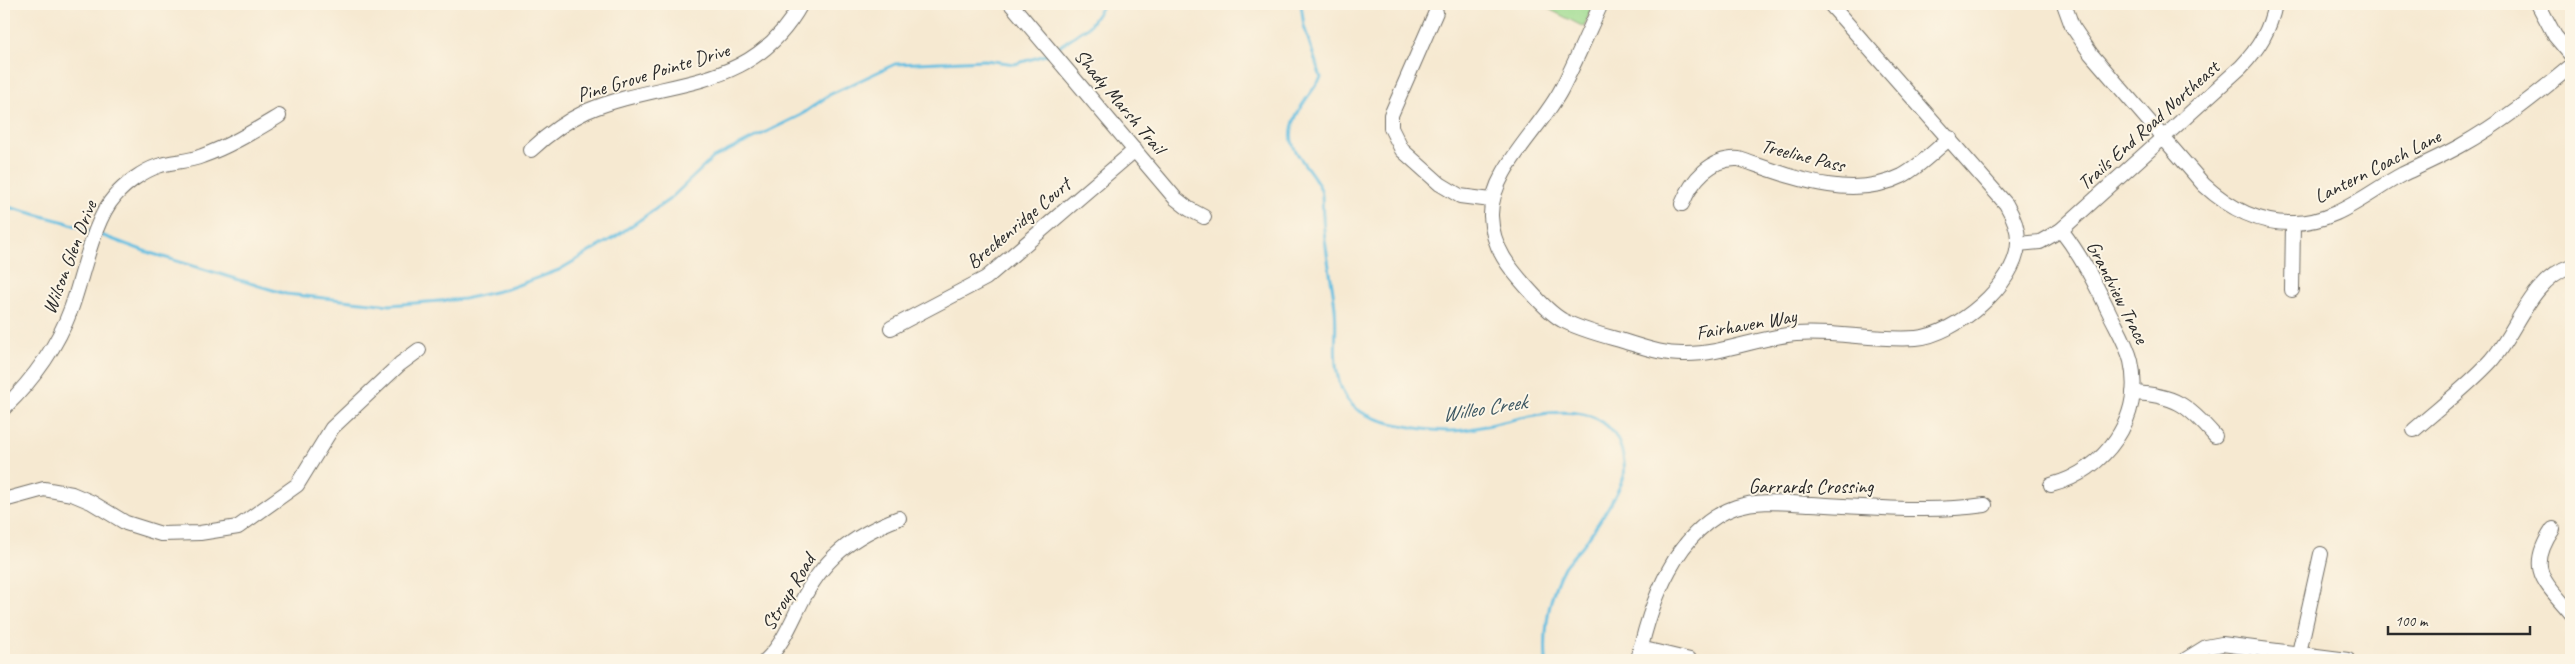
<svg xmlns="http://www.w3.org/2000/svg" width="2575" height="664" font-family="Caveat,sans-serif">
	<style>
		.green { fill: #9edb90; stroke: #64835e }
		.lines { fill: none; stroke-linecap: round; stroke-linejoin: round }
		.stream { stroke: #63bee1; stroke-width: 3 }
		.minor-casing { stroke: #726e65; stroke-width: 16 }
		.minor { stroke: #fff; stroke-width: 14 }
		.labels { text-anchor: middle; stroke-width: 4; stroke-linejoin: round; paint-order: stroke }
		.street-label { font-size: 20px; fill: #2b2b2b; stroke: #fcf5e5 }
		.water-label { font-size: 21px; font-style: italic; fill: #3c5762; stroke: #fcf5e5 }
	</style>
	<rect width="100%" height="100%" fill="#fcf5e5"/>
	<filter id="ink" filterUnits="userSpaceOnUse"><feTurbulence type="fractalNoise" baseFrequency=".02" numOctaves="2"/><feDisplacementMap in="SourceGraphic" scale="10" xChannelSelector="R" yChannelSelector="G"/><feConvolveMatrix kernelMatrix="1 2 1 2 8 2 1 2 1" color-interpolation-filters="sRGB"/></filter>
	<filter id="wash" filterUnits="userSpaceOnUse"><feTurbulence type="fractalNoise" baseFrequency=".0096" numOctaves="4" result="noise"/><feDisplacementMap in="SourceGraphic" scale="20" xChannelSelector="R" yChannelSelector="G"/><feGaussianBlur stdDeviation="1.12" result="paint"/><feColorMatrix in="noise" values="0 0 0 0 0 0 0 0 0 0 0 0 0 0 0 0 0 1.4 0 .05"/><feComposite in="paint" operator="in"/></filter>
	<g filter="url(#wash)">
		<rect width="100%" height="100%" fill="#f6e9d1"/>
		<path class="green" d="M1539,4H1593L1584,27Z"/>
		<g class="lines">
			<g class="stream">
				<path d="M1301,4L1304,26L1321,78C1309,96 1285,122 1293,145C1299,161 1315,174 1321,190C1323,197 1322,208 1323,216C1324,247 1332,277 1335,308C1338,337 1330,366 1344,394C1353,412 1372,418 1391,423C1416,428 1438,433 1464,430C1507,425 1588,389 1616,437C1622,447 1626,465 1624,476C1619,494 1595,528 1584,544C1578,552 1569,559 1564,567C1548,597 1544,627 1546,660"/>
				<path d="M1054,50L1089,26L1104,4"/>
				<path d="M4,206L65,222L92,232"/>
				<path d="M98,234L150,253L286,294L390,305L464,299L507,289L559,270L618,235L670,199L713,158L801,115L829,95L895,64L985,60L1015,64L1049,54"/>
			</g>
		</g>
	</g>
	<g filter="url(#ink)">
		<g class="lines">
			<defs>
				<g id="minor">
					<path d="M1011,4L1175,198L1189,209L1204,217"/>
					<path d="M1601,4C1588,32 1576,61 1562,88C1542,128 1490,170 1491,216C1492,248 1510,269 1531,292C1540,302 1550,313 1562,320C1581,330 1602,335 1623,341C1643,347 1664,355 1686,354C1723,354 1759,337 1796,334C1836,331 1876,341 1916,338C1955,335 2017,284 2018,243C2019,229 2013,216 2006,204L1830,4"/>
					<path d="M2064,4L2072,26L2091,54L2204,185C2228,207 2259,224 2293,223C2336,223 2367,193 2403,174C2422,165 2442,156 2460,146C2501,123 2536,95 2571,66"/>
					<path d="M2538,4L2555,36L2571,55"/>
					<path d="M1436,12L1391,115V128L1402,150L1440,184L1460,196L1491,200"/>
					<path d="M531,150C548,134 566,121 587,111C669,77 751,94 801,4"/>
					<path d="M1682,204C1692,180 1711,157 1739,159C1790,176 1850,202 1902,176C1919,167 1934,151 1950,138"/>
					<path d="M2018,244L2040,242L2061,230L2241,67C2259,48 2270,30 2275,4"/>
					<path d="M2292,290L2293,223"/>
					<path d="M891,328L986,278L1135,150"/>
					<path d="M2133,393C2175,395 2188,405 2215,436"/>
					<path d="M4,408C34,379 57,347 71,309C83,277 93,220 115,196C125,184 143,171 158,166C172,161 188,162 202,156C230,146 254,131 279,116"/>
					<path d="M2414,430C2440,407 2468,386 2491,361C2517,331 2531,279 2571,266"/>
					<path d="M2051,485C2105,471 2144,418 2131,361C2127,345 2118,330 2111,316C2096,285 2082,257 2061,230"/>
					<path d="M4,500L44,489L72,494L91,502L126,523L161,534L200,533L238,527L297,485L332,428L400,364L419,350"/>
					<path d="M2553,529C2526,569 2544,581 2571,613"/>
					<path d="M1640,648L1690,660"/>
					<path d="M2299,653L2321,554"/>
					<path d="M766,660C782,645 790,625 800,605C822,559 852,536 899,518"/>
					<path d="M1638,660C1650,604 1676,528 1736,507C1760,499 1786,503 1811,504C1868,507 1929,513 1985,505"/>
					<path d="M2185,660L2206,647L2222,644L2348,660"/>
				</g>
			</defs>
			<use href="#minor" class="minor-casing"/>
			<use href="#minor" class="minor"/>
		</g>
	</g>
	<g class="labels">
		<g class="street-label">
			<text transform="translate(653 72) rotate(-17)" y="7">Pine Grove Pointe Drive</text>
			<text transform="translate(1120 101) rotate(50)" y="7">Shady Marsh Trail</text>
			<text transform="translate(2148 125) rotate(-42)" y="7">Trails End Road Northeast</text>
			<text transform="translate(1803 155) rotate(14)" y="7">Treeline Pass</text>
			<text transform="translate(2377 166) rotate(-27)" y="7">Lantern Coach Lane</text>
			<text transform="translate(1018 223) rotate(-40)" y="7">Breckenridge Court</text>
			<text transform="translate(69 257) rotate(-69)" y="7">Wilson Glen Drive</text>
			<text transform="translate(2118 292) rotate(63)" y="7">Grandview Trace</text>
			<text transform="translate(1746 324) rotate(-10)" y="7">Fairhaven Way</text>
			<text x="1811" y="493">Garrards Crossing</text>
			<text transform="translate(788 592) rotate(-59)" y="7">Stroup Road</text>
		</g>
		<g class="water-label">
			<text transform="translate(1484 408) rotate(-9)" y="7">Willeo Creek</text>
		</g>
	</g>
	<rect width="2575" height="664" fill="none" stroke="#fcf5e5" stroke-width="20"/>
	<path d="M2388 626v8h142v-8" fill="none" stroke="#2b2b2b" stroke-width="2.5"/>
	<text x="2395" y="626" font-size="15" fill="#2b2b2b" stroke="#fcf5e5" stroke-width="4" paint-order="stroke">100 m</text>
</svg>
